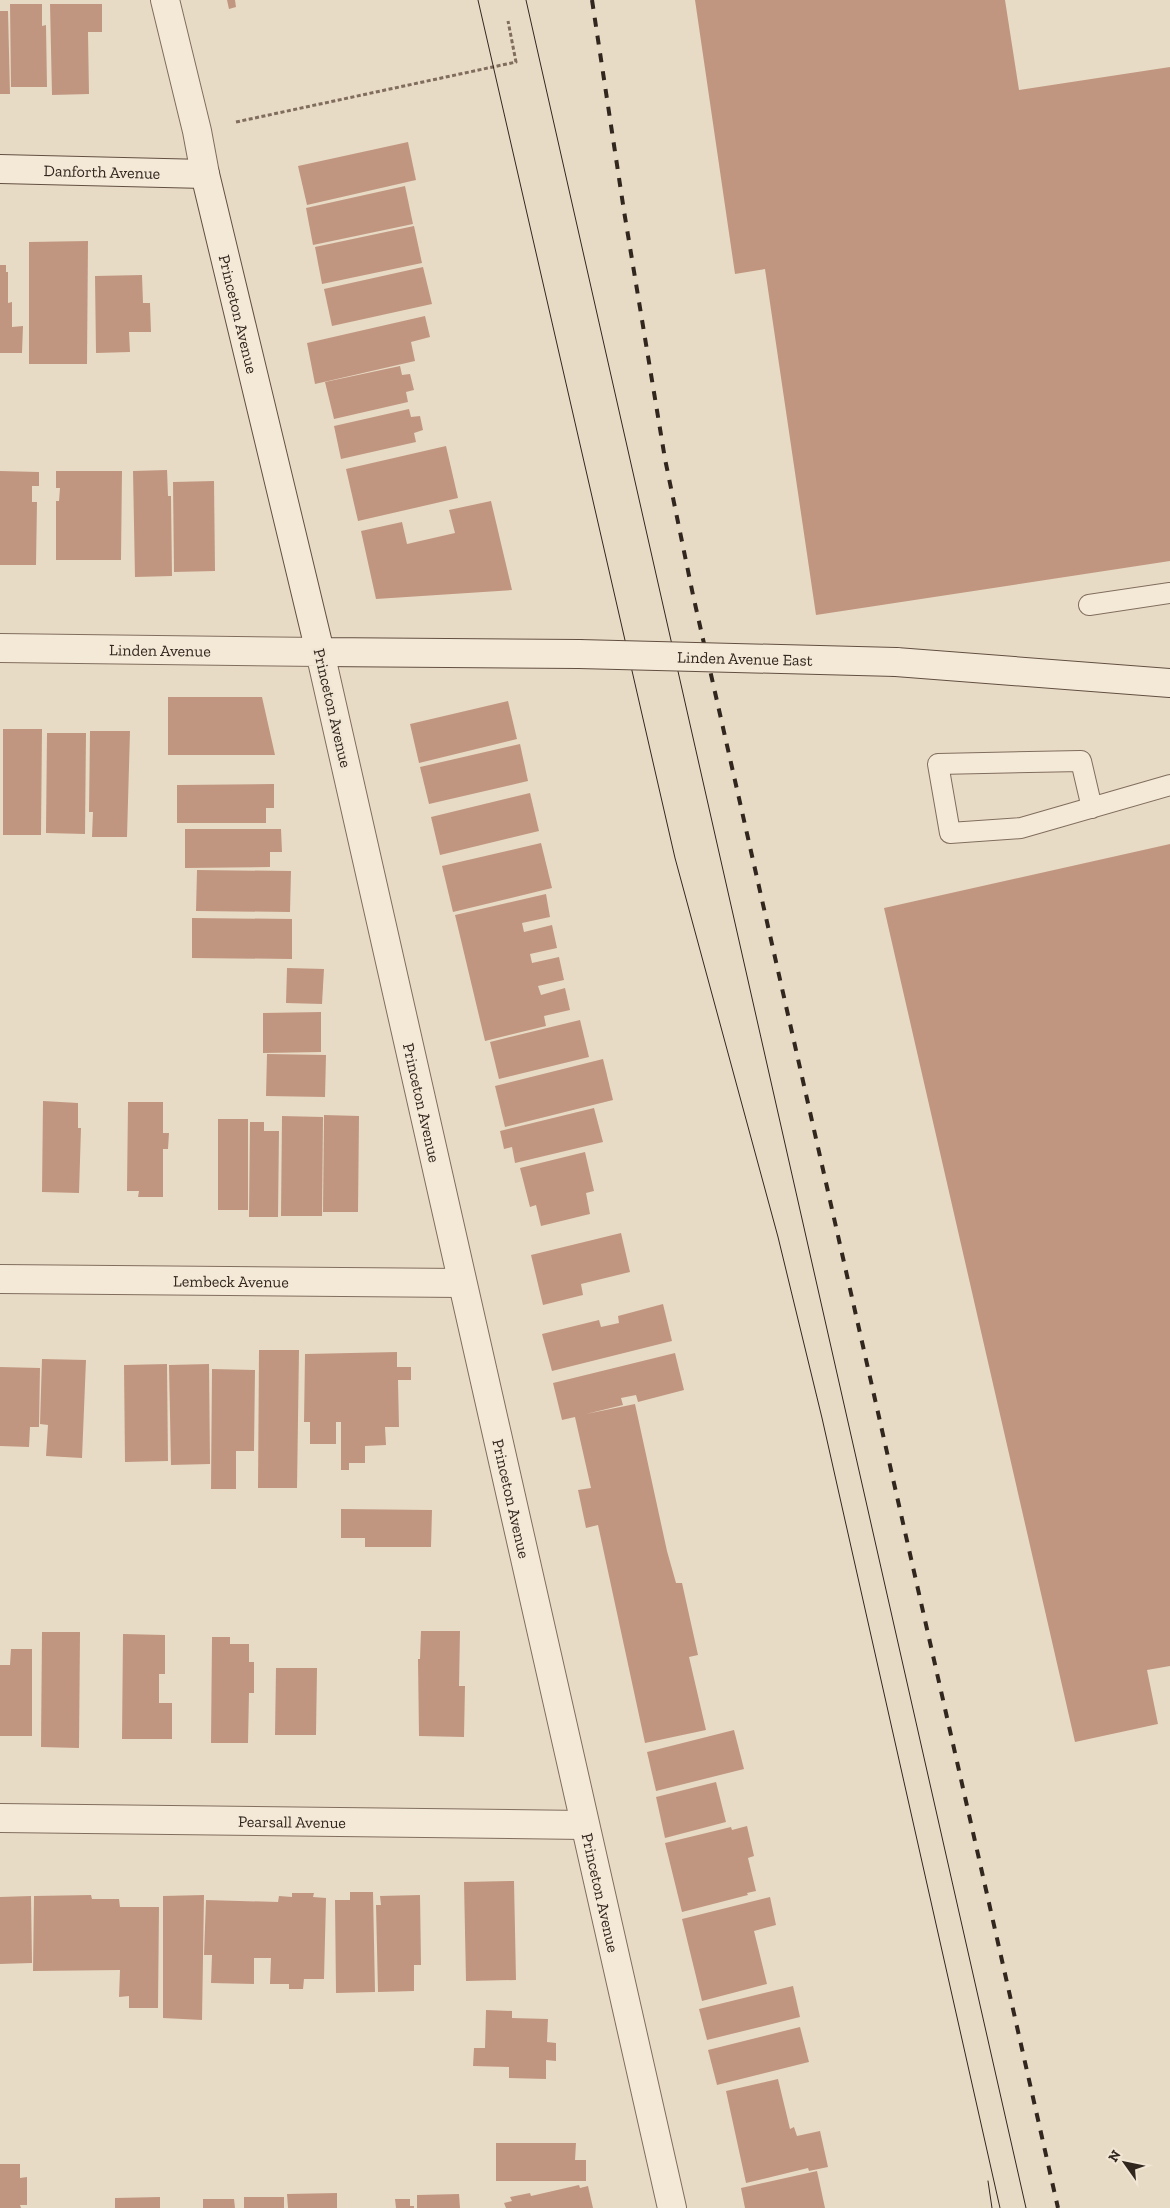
<svg xmlns="http://www.w3.org/2000/svg" width="1170" height="2208" font-family="'Zilla Slab',serif">
	<style>
		.building { fill: #c19680 }
		.lines { fill: none; stroke-linecap: round; stroke-linejoin: round }
		.lane-casing { stroke: #806d5d; stroke-width: 22 }
		.street-casing { stroke: #806d5d; stroke-width: 30 }
		.secondary-casing { stroke: #624f41; stroke-width: 30 }
		.path { stroke: #806d5d; stroke-width: 3; stroke-dasharray: 4 2.5; stroke-linecap: butt }
		.lane { stroke: #f4e9d7; stroke-width: 20 }
		.street { stroke: #f4e9d7; stroke-width: 28 }
		.secondary { stroke: #f4e9d7; stroke-width: 28 }
		.tram { stroke: #32271f; stroke-width: 1 }
		.rail { stroke: #32271f; stroke-width: 4; stroke-dasharray: 9 9; stroke-linecap: butt }
		.secondary-bridge-casing { stroke: #624f41; stroke-width: 30; stroke-linecap: butt }
		.secondary-bridge { stroke: #f4e9d7; stroke-width: 28 }
		.labels { text-anchor: middle; stroke-width: 5; stroke-linejoin: round; paint-order: stroke }
		.street-label { font-size: 16px; fill: #32271f; stroke: #f0e6d3 }
	</style>
	<rect width="100%" height="100%" fill="#e8dbc5"/>
	<g class="building">
		<path d="M227,0H235L236,7L229,9Z"/>
		<path d="M695,0H1005L1019,90L1170,67V561L816,615L765,269L735,274Z"/>
		<path d="M10,4H42V26L46,25L47,87H11Z"/>
		<path d="M50,4H102V32H88L89,94L52,95Z"/>
		<path d="M0,11H8L10,94H0Z"/>
		<path d="M408,142L416,180L307,205L298,166Z"/>
		<path d="M405,186L413,224L313,245L306,208Z"/>
		<path d="M414,226L422,263L322,284L315,247Z"/>
		<path d="M88,241L87,364H29V242Z"/>
		<path d="M0,265H6V272H8V303L12,302V327L23,326L22,353H0Z"/>
		<path d="M423,267L432,304L332,326L324,289Z"/>
		<path d="M142,275L143,303H150L151,332H129L130,352L96,353L95,276Z"/>
		<path d="M425,316L430,337L411,342L415,361L315,384L307,343Z"/>
		<path d="M400,366L402,375L410,374L414,390L406,392L408,402L334,419L325,382Z"/>
		<path d="M409,409L411,417L420,416L423,430L414,433L416,442L341,459L334,426Z"/>
		<path d="M446,446L458,498L358,521L346,469Z"/>
		<path d="M167,470L168,496H171L172,576L135,577L133,471Z"/>
		<path d="M0,471L39,472V486H32V502H37L36,565H0Z"/>
		<path d="M56,471H122L121,560H56V501H59L60,488H56Z"/>
		<path d="M214,481L215,571L174,572L173,482Z"/>
		<path d="M491,501L512,590L376,599L361,531L402,522L407,544L455,533L449,510Z"/>
		<path d="M168,697H262L275,755H168Z"/>
		<path d="M508,701L517,739L419,763L410,724Z"/>
		<path d="M3,729H42L41,835H3Z"/>
		<path d="M90,731H130L127,837H92L93,812H89Z"/>
		<path d="M47,733H86L85,834L46,833Z"/>
		<path d="M520,744L528,781L429,804L420,767Z"/>
		<path d="M274,784V808H266V823H177V785Z"/>
		<path d="M530,793L539,831L440,855L431,817Z"/>
		<path d="M185,829H281L282,852H270V867L185,868Z"/>
		<path d="M541,843L552,888L453,912L442,866Z"/>
		<path d="M1170,844V1666L1147,1670L1158,1724L1075,1742L884,908Z"/>
		<path d="M197,870L291,871L290,912L196,911Z"/>
		<path d="M546,894L550,917L522,923L524,932L552,925L557,948L530,954L532,963L559,957L564,980L538,986L541,995L565,988L570,1010L544,1016L546,1026L485,1041L455,915Z"/>
		<path d="M192,918L292,919V959L192,958Z"/>
		<path d="M287,968L324,969L322,1004L286,1003Z"/>
		<path d="M321,1012V1052L263,1053V1013Z"/>
		<path d="M580,1020L589,1057L499,1079L490,1042Z"/>
		<path d="M267,1054L326,1055L325,1097L266,1096Z"/>
		<path d="M603,1059L613,1100L505,1127L495,1086Z"/>
		<path d="M43,1101L78,1103V1128H81L79,1193L42,1192Z"/>
		<path d="M128,1102H163V1133H169L168,1149H163V1197H138L139,1191H127Z"/>
		<path d="M594,1108L603,1142L515,1163L512,1147L504,1149L500,1131Z"/>
		<path d="M324,1115L359,1116L358,1212H323Z"/>
		<path d="M282,1116L323,1117L322,1216H281Z"/>
		<rect x="218" y="1119" width="30" height="91"/>
		<path d="M250,1122H264V1131H279L278,1217H249Z"/>
		<path d="M585,1152L594,1191L586,1193L590,1214L541,1226L536,1205L530,1207L520,1168Z"/>
		<path d="M621,1233L630,1272L581,1284L583,1295L543,1305L531,1255Z"/>
		<path d="M663,1304L672,1341L552,1371L542,1334L599,1320L601,1327L619,1323L618,1316Z"/>
		<path d="M259,1350H299L297,1488H258Z"/>
		<path d="M397,1352V1367H411V1380H398L399,1427H385L386,1445L365,1446V1463H349V1470H341V1422H336V1444H310V1422H304L305,1354Z"/>
		<path d="M675,1353L684,1390L638,1402L636,1395L621,1398L623,1405L586,1414L635,1404L667,1551L676,1583H682L698,1655L689,1657L706,1730L645,1743L598,1525L586,1528L578,1490L591,1488L575,1417L562,1420L553,1383Z"/>
		<path d="M42,1359L86,1360L82,1458L46,1456L48,1425L40,1424Z"/>
		<path d="M167,1364L168,1461L125,1462L124,1365Z"/>
		<path d="M209,1364L210,1464L171,1465L169,1365Z"/>
		<path d="M0,1367L40,1368L39,1427H30L29,1447L0,1446Z"/>
		<path d="M212,1369L255,1370L254,1451H236V1489H211Z"/>
		<path d="M341,1509L432,1510L431,1547H365V1538H341Z"/>
		<path d="M421,1631H460L459,1686H465L464,1737L419,1736L418,1659H420Z"/>
		<path d="M42,1632H80L79,1748L41,1747Z"/>
		<path d="M123,1634L165,1635V1674H159V1703H172V1739H122Z"/>
		<path d="M212,1637H230V1644H249V1662H254V1693H249L248,1743H211Z"/>
		<path d="M11,1649H32V1736H0V1665H10Z"/>
		<path d="M276,1668H317L316,1735H275Z"/>
		<path d="M734,1730L744,1769L656,1791L647,1752Z"/>
		<path d="M716,1782L726,1822L665,1838L656,1797Z"/>
		<path d="M747,1826L754,1856L748,1858L756,1891L747,1893L748,1895L682,1912L665,1843L731,1827L732,1830Z"/>
		<path d="M514,1881L516,1980L466,1981L464,1882Z"/>
		<path d="M350,1892H373L375,1992L336,1993L335,1900H350Z"/>
		<path d="M292,1893H314L313,1897L326,1898L324,1979H304L303,1989H289V1984H270L271,1958H254V1984L211,1983L212,1955H204L206,1900L278,1902L279,1896L292,1897Z"/>
		<path d="M91,1895L92,1899H119L120,1907H159L158,2008H129V1996L119,1997L120,1970L33,1971L34,1896Z"/>
		<path d="M204,1895L202,2020L163,2018V1896Z"/>
		<path d="M420,1895L421,1965H414V1991L378,1992L376,1905H381L380,1896Z"/>
		<path d="M31,1896L32,1963L0,1964V1897Z"/>
		<path d="M770,1897L776,1925L754,1931L767,1984L702,2001L682,1919Z"/>
		<path d="M793,1986L800,2017L707,2040L699,2009Z"/>
		<path d="M486,2010L512,2011V2018L548,2019L547,2042L556,2043V2061L546,2060V2079L509,2078V2067L473,2066L474,2048H485Z"/>
		<path d="M800,2027L809,2062L717,2085L708,2050Z"/>
		<path d="M778,2079L790,2129L794,2127L797,2136L820,2131L828,2167L809,2171L808,2168L746,2183L726,2091Z"/>
		<path d="M496,2143H576L575,2160H586V2181H496Z"/>
		<path d="M0,2164H20V2178L27,2177V2205H20L21,2208H0Z"/>
		<path d="M817,2171L825,2208H745L741,2188Z"/>
		<path d="M579,2185L580,2188L588,2186L593,2208H506L504,2203L512,2201L510,2197L530,2193L531,2196Z"/>
		<path d="M337,2193V2208H288L287,2194Z"/>
		<path d="M459,2194L460,2208H417V2195Z"/>
		<path d="M160,2197V2208H115V2198Z"/>
		<rect x="244" y="2197" width="40" height="11"/>
		<path d="M203,2199H234L235,2208H203Z"/>
		<path d="M395,2199H410V2206H414V2208H396Z"/>
	</g>
	<g class="lines">
		<defs>
			<g id="lane">
				<path d="M1089,605L1170,593"/>
				<path d="M1092,808L1081,761L938,764L950,833L1021,828L1170,785"/>
			</g>
			<g id="street">
				<path d="M165,0L197,131L205,174"/>
				<path id="s1" d="M0,648L320,652L672,2208"/>
				<path id="s2" d="M0,1279L462,1283"/>
				<path id="s3" d="M0,1818L584,1825"/>
			</g>
			<g id="secondary">
				<path id="s4" d="M0,169L205,174L320,652L579,654"/>
				<path d="M896,662L1170,683"/>
			</g>
		</defs>
		<use href="#lane" class="lane-casing"/>
		<use href="#street" class="street-casing"/>
		<use href="#secondary" class="secondary-casing"/>
		<path class="path" d="M236,122L516,62L508,21"/>
		<use href="#lane" class="lane"/>
		<use href="#street" class="street"/>
		<use href="#secondary" class="secondary"/>
		<g class="tram">
			<path d="M478,0L675,858L778,1237L822,1418L1000,2208"/>
			<path d="M526,0L1026,2208"/>
			<path d="M988,2181L992,2208"/>
		</g>
		<path class="rail" d="M592,0L624,211L665,459L693,595L1058,2208"/>
		<defs>
			<g id="secondary-bridge">
				<path id="s5" d="M579,654L896,662"/>
			</g>
		</defs>
		<use href="#secondary-bridge" class="secondary-bridge-casing"/>
		<use href="#secondary-bridge" class="secondary-bridge"/>
	</g>
	<g class="labels">
		<g class="street-label">
			<text dy="6" stroke="none"><textPath href="#s4" startOffset="102">Danforth Avenue</textPath></text>
			<text dy="6" stroke="none"><textPath href="#s4" startOffset="349">Princeton Avenue</textPath></text>
			<text dy="6" stroke="none"><textPath href="#s1" startOffset="160">Linden Avenue</textPath></text>
			<text dy="6" stroke="none"><textPath href="#s5" startOffset="166">Linden Avenue East</textPath></text>
			<text transform="translate(333 708) rotate(77)" y="6">Princeton Avenue</text>
			<text dy="6" stroke="none"><textPath href="#s1" startOffset="782">Princeton Avenue</textPath></text>
			<text dy="6" stroke="none"><textPath href="#s2" startOffset="231">Lembeck Avenue</textPath></text>
			<text dy="6" stroke="none"><textPath href="#s1" startOffset="1188">Princeton Avenue</textPath></text>
			<text dy="6" stroke="none"><textPath href="#s3" startOffset="292">Pearsall Avenue</textPath></text>
			<text dy="6" stroke="none"><textPath href="#s1" startOffset="1592">Princeton Avenue</textPath></text>
		</g>
	</g>
	<g transform="translate(1125 2163) rotate(303)" stroke="#f0e6d3" stroke-width="4" paint-order="stroke">
	<path d="M0-4L9 19L0 12L-9 19Z" fill="#32271f"/>
	<text y="-8" font-size="14" font-weight="bold" text-anchor="middle" fill="#32271f">N</text>
	</g>
</svg>
